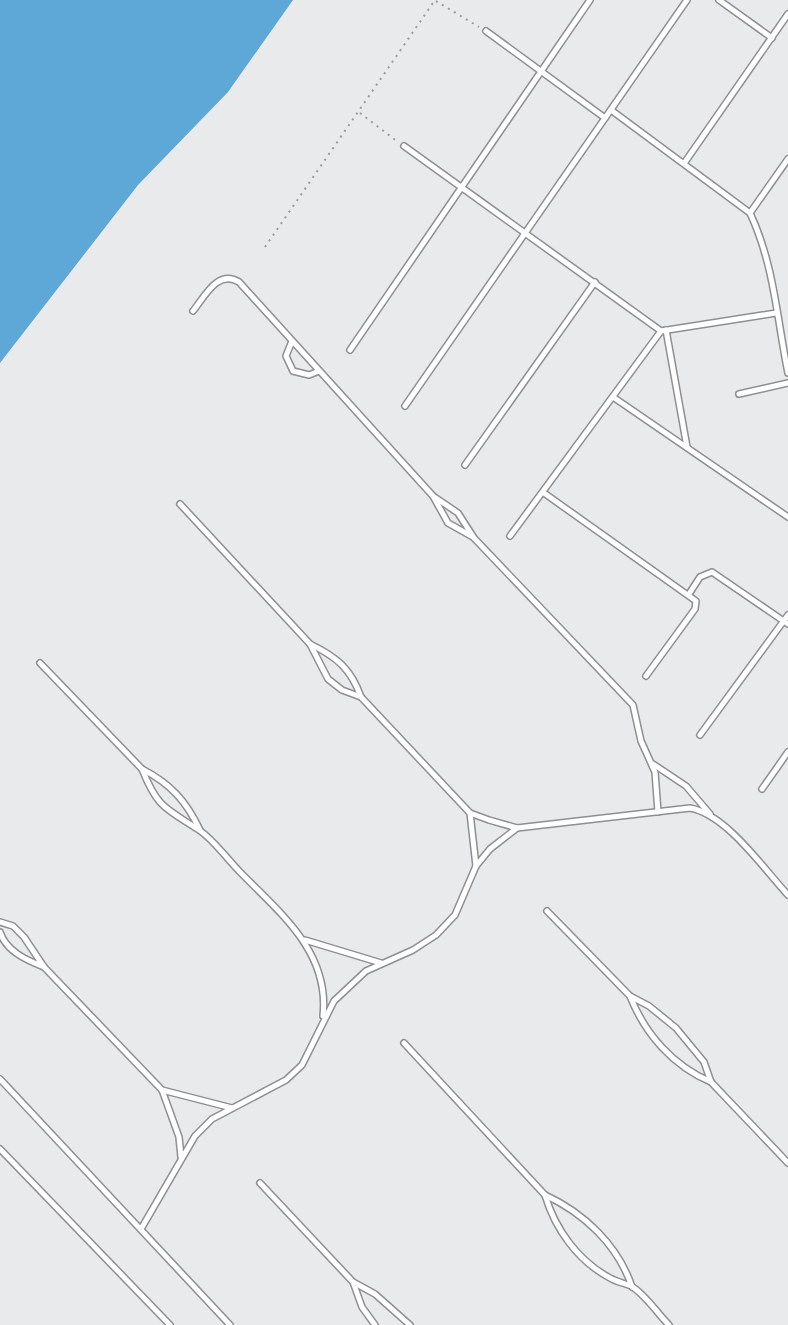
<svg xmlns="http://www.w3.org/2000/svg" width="788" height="1325" font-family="'DM Sans',sans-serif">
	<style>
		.water { fill: #5da8d7 }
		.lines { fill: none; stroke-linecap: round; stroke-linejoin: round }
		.service-casing { stroke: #8d8f91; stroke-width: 8 }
		.path { stroke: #9a9b9d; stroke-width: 2; stroke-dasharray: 2 5; stroke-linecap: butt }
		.service { stroke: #fff; stroke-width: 5 }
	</style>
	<rect width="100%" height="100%" fill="#e8eaec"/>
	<path class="water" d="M0,0H293L228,92L138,185L0,363Z"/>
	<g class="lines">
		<defs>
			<g id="service">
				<path d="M719,0L772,38"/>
				<path d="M486,31L605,118"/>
				<path d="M611,110L750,213C774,264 777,319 788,373"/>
				<path d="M404,146L661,331"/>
				<path d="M685,162L788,14"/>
				<path d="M750,213L788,159"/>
				<path d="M193,311C205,296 218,269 239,282L433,496L458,513L474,538L633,705L641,741L655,772L658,812"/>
				<path d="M666,330L687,447"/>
				<path d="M292,341L286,356L293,371L309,375L319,371"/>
				<path d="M350,350L590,0"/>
				<path d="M739,394L788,383"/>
				<path d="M613,397L788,517"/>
				<path d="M405,406L687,0"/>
				<path d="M465,465L595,282"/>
				<path d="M544,493L696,601L695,609L646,676"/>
				<path d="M433,496L448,523L473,537"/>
				<path d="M180,504L310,644L328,679L342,690L361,697"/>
				<path d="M510,536L661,331L776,313"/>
				<path d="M689,594L700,577L712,572L788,624"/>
				<path d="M310,644C337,657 351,669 361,697L470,813L489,820L517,828L690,808C726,814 763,868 788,895"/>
				<path d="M40,663L142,769C171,784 186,801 200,830"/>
				<path d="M700,735L788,615"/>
				<path d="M653,764L686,786L710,814"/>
				<path d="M142,769C158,809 166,808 199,830C214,840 227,859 240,872C280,913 330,952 323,1016"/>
				<path d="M762,789L788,752"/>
				<path d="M470,813L476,866"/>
				<path d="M547,911L630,996L649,1006L676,1028L704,1062L711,1082L788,1163"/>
				<path d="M0,922L13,926L24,937L44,967L162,1090L179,1137L181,1157"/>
				<path d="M0,932C6,951 26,960 44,967"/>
				<path d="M305,940L381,963"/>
				<path d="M630,996C645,1034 673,1066 711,1082"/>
				<path d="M404,1043L545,1195C584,1213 618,1245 632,1287"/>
				<path d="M0,1079L230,1325"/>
				<path d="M162,1090L232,1108"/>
				<path d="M0,1149L170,1325"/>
				<path d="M260,1183L353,1282L375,1294L410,1325"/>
				<path d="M545,1195C555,1229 578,1261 610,1278C617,1282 624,1283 631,1286C645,1294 657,1313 669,1325"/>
				<path d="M141,1229L195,1136L212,1119L286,1080L302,1065L334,1001L366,971L413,950L436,935L455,915L476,866L490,849L517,828"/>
				<path d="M353,1282L362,1307L375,1325"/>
			</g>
		</defs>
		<use href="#service" class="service-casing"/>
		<g class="path">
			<path d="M436,1L479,27"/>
			<path d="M360,113L398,142"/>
			<path d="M265,247L435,0"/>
		</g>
		<use href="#service" class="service"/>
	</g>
</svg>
